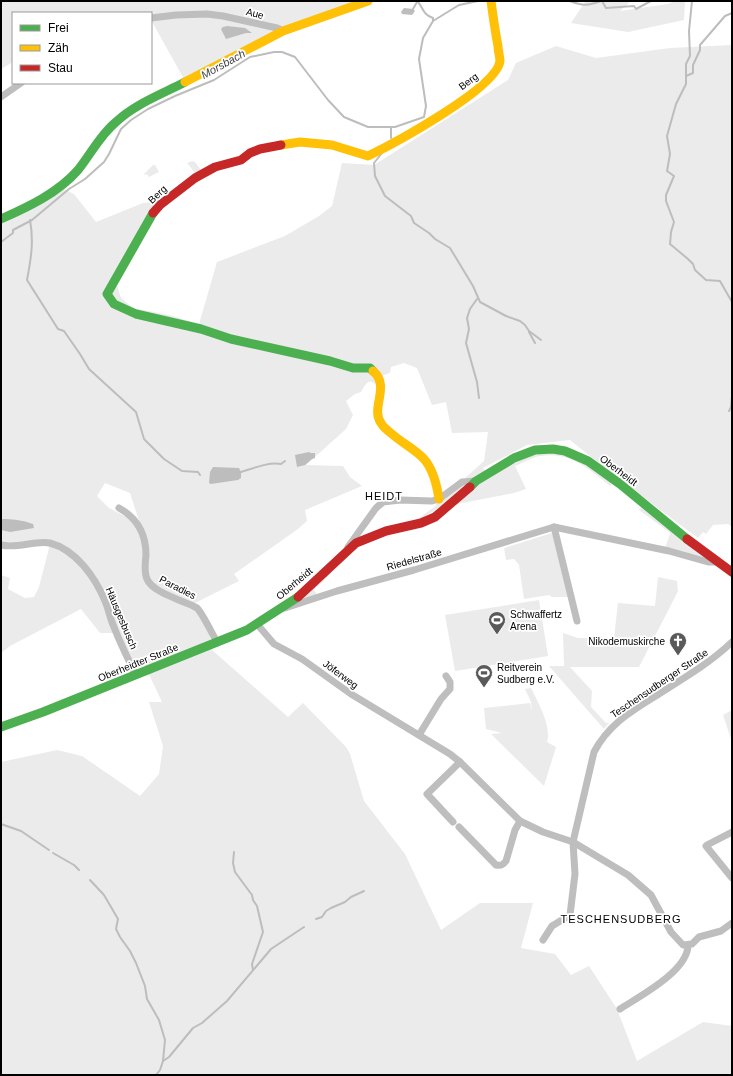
<svg xmlns="http://www.w3.org/2000/svg" width="733" height="1076" font-family="Arial,sans-serif">
	<style>
		.green { fill: #ebebeb; fill-rule: evenodd }
		.water { fill: #bdbdbd }
		.lines { fill: none; stroke-linecap: round; stroke-linejoin: round }
		.stream { stroke: #bdbdbd; stroke-width: 2 }
		.street { stroke: #bebebe; stroke-width: 7 }
		.fast { stroke: #4caf50; stroke-width: 9 }
		.slow { stroke: #ffc107; stroke-width: 9 }
		.jam { stroke: #c62828; stroke-width: 9 }
		.labels { text-anchor: middle; stroke-width: 3.5; stroke-linejoin: round; paint-order: stroke }
		.street-label { font-size: 10px; fill: #000; stroke: #fff }
		.poi-label { font-size: 10px; fill: #000; stroke: #fff; text-anchor: start }
		.water-label { font-size: 11px; font-style: italic; fill: #424242; stroke: #fff }
		.neighbourhood-label { font-size: 11px; letter-spacing: 1px; fill: #000; stroke: #fff }
	</style>
	<rect width="100%" height="100%" fill="#fff"/>
	<g class="green">
		<path d="M1,1H365L282,29L184,79L151,20V13H13V62L1,69Z"/>
		<path d="M583,1H631L620,11L668,4L675,1H685L684,20L628,32L571,23L585,2Z"/>
		<path d="M732,45V527L728,524L713,525L706,534L703,532L698,538L611,473L570,440L527,445L483,468L485,471L472,479H464L484,461L488,432L452,433L446,402L432,405L417,368L404,363L391,367L390,373L381,376L378,387C369,376 366,384 361,392L355,394L346,401L353,415L346,429L306,465L343,466L350,477L362,486L305,510L307,521L298,529L234,574L239,581L195,603L210,637L212,650L288,717L303,703L346,747L350,754L364,801L405,854L441,930L480,903H533L521,948L555,954L571,975L589,966L617,1009L637,1061L703,1022L732,1026V1075H1V762L57,750L82,756L140,796L159,774L163,746L149,702H162L145,666L131,670L116,633H100L81,609L10,646L1,653V575L10,578L8,589L25,598L34,597L39,587L49,548L48,546L1,544V219L61,188L74,194L96,222L143,203L152,202L172,193L159,204L116,282L121,298L133,308L169,315L199,324L217,262L285,236L319,216L332,206L342,163L374,165L508,80L516,63L556,46L596,58L670,48ZM105,483L130,493L140,524L109,508L97,496Z"/>
		<path d="M192,161L195,162L201,170L196,174L187,163Z"/>
		<path d="M153,165H155L159,172L149,177L147,174L145,175L144,174Z"/>
		<path d="M547,452L575,456L611,482V486C589,470 571,451 541,456C532,457 523,463 515,466L526,489L514,493L457,504L456,503C481,480 513,458 547,452Z"/>
		<path d="M467,483C451,497 437,512 416,520L436,506V504L453,491Z"/>
		<path d="M642,506L704,556L703,558L665,548L670,534L669,532L639,510Z"/>
		<path d="M552,533L568,597H552L549,595L524,599L519,565L514,559L506,560L504,548Z"/>
		<path d="M330,571L332,572L314,590L318,596L304,599L302,597Z"/>
		<path d="M658,577L677,581L678,591L673,601L639,667H570L592,691L591,707L606,723H609L604,729L549,666H564L563,633L578,638H614L618,603L655,606Z"/>
		<path d="M539,600L548,656L455,671L445,615Z"/>
		<path d="M531,688C538,702 552,727 547,742L556,747L544,786L491,734L502,733L486,729L484,708L530,703L532,712L531,702L525,689Z"/>
		<path d="M732,710V742L723,715Z"/>
	</g>
	<g class="water">
		<path d="M404,8L413,9L415,11L412,15L402,14L401,12Z"/>
		<path d="M227,26L245,28L252,33H246L226,39L221,29L223,27Z"/>
		<path d="M309,452L311,453H315V458L312,459L305,465L297,467L295,455Z"/>
		<path d="M213,467L239,468L241,472V478L238,480L211,484L209,483L210,472Z"/>
		<path d="M1,519C11,519 23,520 33,524L34,528L10,532L1,530Z"/>
	</g>
	<g class="lines">
		<g class="stream">
			<path d="M417,1C424,8 422,14 433,18V21"/>
			<path d="M570,1C582,6 588,6 601,1"/>
			<path d="M602,1L606,8L634,6L636,9L651,1"/>
			<path d="M692,1L689,31L690,56L686,64V84L676,104L667,136L670,154L667,171L674,176L666,195V201L674,222L671,232L670,244L688,259L693,264L695,270L706,280L720,281L732,302"/>
			<path d="M413,9L417,2"/>
			<path d="M686,76L693,73V65L700,50V45L725,16L732,13"/>
			<path d="M391,138V128"/>
			<path d="M382,153L374,163L375,176L385,196L411,216L414,223L429,233L435,239L450,248L473,286L480,302L506,316L520,321L525,325L529,331L541,340"/>
			<path d="M30,220C34,241 31,259 27,280L58,329L64,331L80,354L89,369L136,412L144,439L164,459L182,471L198,472L200,475"/>
			<path d="M1,242L13,233V230L32,220L69,189L85,179L104,162L109,154L121,129L131,120L148,109L175,96L214,80L250,57L274,52H282L295,57L328,100L344,117L368,127H395L424,117L426,106L419,59L423,38L433,21L459,5L478,1"/>
			<path d="M477,299L470,309L467,318L469,329L466,343L477,382L479,398"/>
			<path d="M529,332L535,343"/>
			<path d="M729,411L731,407L732,396"/>
			<path d="M241,472C254,468 268,462 281,464L285,461"/>
			<path d="M1,824L21,831L49,850"/>
			<path d="M234,852L233,863L235,872L252,895L253,900L257,906L263,932L252,964L253,970"/>
			<path d="M53,853L74,865L79,870"/>
			<path d="M90,880L104,895L118,919L116,929L120,937L130,951L136,963L145,986L147,999L159,1020L165,1040L163,1061"/>
			<path d="M316,919L322,917L326,911L331,908L345,902L351,897L364,891"/>
			<path d="M156,1075L160,1070L163,1061L169,1057L193,1028L202,1023L227,1001L271,949L304,927"/>
		</g>
		<g class="street">
			<path d="M151,18L176,15L207,14L223,16L277,28L283,31"/>
			<path d="M1,97L21,83"/>
			<path d="M119,508C137,518 146,534 146,555C145,563 144,572 147,579C152,591 175,598 186,603C189,604 194,606 197,608C203,614 212,634 217,642"/>
			<path d="M554,527L577,621"/>
			<path d="M1,545C17,549 35,540 50,543C76,550 95,577 105,601C109,610 110,619 114,627C120,643 128,659 136,675"/>
			<path d="M348,547L376,508L383,502L400,500L432,501L439,499L462,482L476,481"/>
			<path d="M285,608L337,591L414,570L554,527L669,551L708,562H719"/>
			<path d="M257,624L274,644L302,659L351,694L450,754L460,762L520,821L543,832L573,842L628,875L651,895L671,932L683,945L692,944L699,937L721,931L732,923"/>
			<path d="M419,735L441,699L450,689V682L446,676"/>
			<path d="M453,822L427,794L460,762"/>
			<path d="M459,827L496,865C501,866 503,865 506,861L515,830L520,821"/>
			<path d="M732,832L707,845L706,846L732,878"/>
			<path d="M543,940L552,926L570,915L575,874L573,842L594,752C610,722 634,710 662,692C686,677 711,662 732,642"/>
			<path d="M620,1009C640,996 688,971 688,945"/>
		</g>
		<g class="fast">
			<path d="M153,213L107,294L114,304L136,314L201,329L231,339L330,361L353,368H370L373,371"/>
			<path d="M1,219C28,207 58,193 78,170C91,154 100,135 116,122C135,104 162,94 185,82"/>
			<path d="M470,487L476,481L514,458L535,450L553,449L565,451L588,461L620,484L687,539"/>
			<path d="M1,727L43,712L247,630L298,597"/>
		</g>
		<g class="slow">
			<path d="M185,82L283,31L368,1"/>
			<path d="M281,145L300,142L332,145L368,156C393,144 497,88 500,61C500,57 498,51 498,46C495,31 493,16 491,1"/>
			<path d="M373,371C391,386 370,408 381,423C383,427 388,431 392,434C402,443 415,449 424,459C433,469 437,486 439,499"/>
		</g>
		<g class="jam">
			<path d="M153,213L160,205L195,178L215,167L241,160L250,153L260,149L281,145"/>
			<path d="M687,539L732,572"/>
			<path d="M298,597L356,543L386,531L421,523L435,517L470,487"/>
		</g>
	</g>
	<defs>
		<symbol id="stadium-pin" viewBox="-11 -11 22 30"><path d="M0 17L-7.5 6A9.5 9.5 0 1 1 7.5 6Z" fill="#595959" stroke="#fff"/><path d="M0-5a6.5 5 0 1 0 0 10a6.5 5 0 1 0 0-10ZM-3.5-1.8h7v3.6h-7Z" fill="#fff"/></symbol>
		<symbol id="church-pin" viewBox="-11 -11 22 30"><path d="M0 17L-7.5 6A9.5 9.5 0 1 1 7.5 6Z" fill="#595959" stroke="#fff"/><path d="M-1.2-6h2.4v3.5h3.3v2.4h-3.3V6h-2.4V-.1h-3.3v-2.4h3.3Z" fill="#fff"/></symbol>
	</defs>
	<g fill-rule="evenodd">
		<use href="#stadium-pin" x="487" y="610" width="20" height="27"/>
		<use href="#church-pin" x="668" y="631" width="20" height="27"/>
		<use href="#stadium-pin" x="474" y="663" width="20" height="27"/>
	</g>
	<g class="labels">
		<g class="street-label">
			<text transform="translate(255 13) rotate(14)" y="4">Aue</text>
			<text transform="translate(468 81) rotate(-37)" y="4">Berg</text>
			<text transform="translate(157 194) rotate(-43)" y="4">Berg</text>
			<text transform="translate(619 470) rotate(37)" y="4">Oberheidt</text>
			<text transform="translate(414 559) rotate(-16)" y="4">Riedelstraße</text>
			<text transform="translate(294 583) rotate(-40)" y="4">Oberheidt</text>
			<text transform="translate(178 587) rotate(27)" y="4">Paradies</text>
			<text transform="translate(122 618) rotate(67)" y="4">Häusgesbusch</text>
			<text transform="translate(138 662) rotate(-22)" y="4">Oberheidter Straße</text>
			<text transform="translate(341 674) rotate(36)" y="4">Jöferweg</text>
			<text transform="translate(659 683) rotate(-34)" y="4">Teschensudberger Straße</text>
		</g>
		<g class="poi-label">
			<text x="510" y="618">Schwaffertz<tspan x="510" dy="12">Arena</tspan></text>
			<text x="665" y="645" text-anchor="end">Nikodemuskirche</text>
			<text x="497" y="671">Reitverein<tspan x="497" dy="12">Sudberg e.V.</tspan></text>
		</g>
		<g class="water-label">
			<text transform="translate(223 64) rotate(-29)" y="4">Morsbach</text>
		</g>
		<g class="neighbourhood-label">
			<text x="384" y="500">HEIDT</text>
			<text x="621" y="923">TESCHENSUDBERG</text>
		</g>
	</g>
	<rect width="733" height="1076" fill="none" stroke="#000000" stroke-width="4"/>
	<rect x="12" y="12" width="140" height="72" fill="#ffffff" stroke="#999999"/>
	<rect x="20" y="25" width="20" height="6" fill="#4caf50" stroke="#999999"/>
	<text x="48" y="32" font-size="12" fill="#000000">Frei</text>
	<rect x="20" y="45" width="20" height="6" fill="#ffc107" stroke="#999999"/>
	<text x="48" y="52" font-size="12" fill="#000000">Zäh</text>
	<rect x="20" y="65" width="20" height="6" fill="#c62828" stroke="#999999"/>
	<text x="48" y="72" font-size="12" fill="#000000">Stau</text>
</svg>
